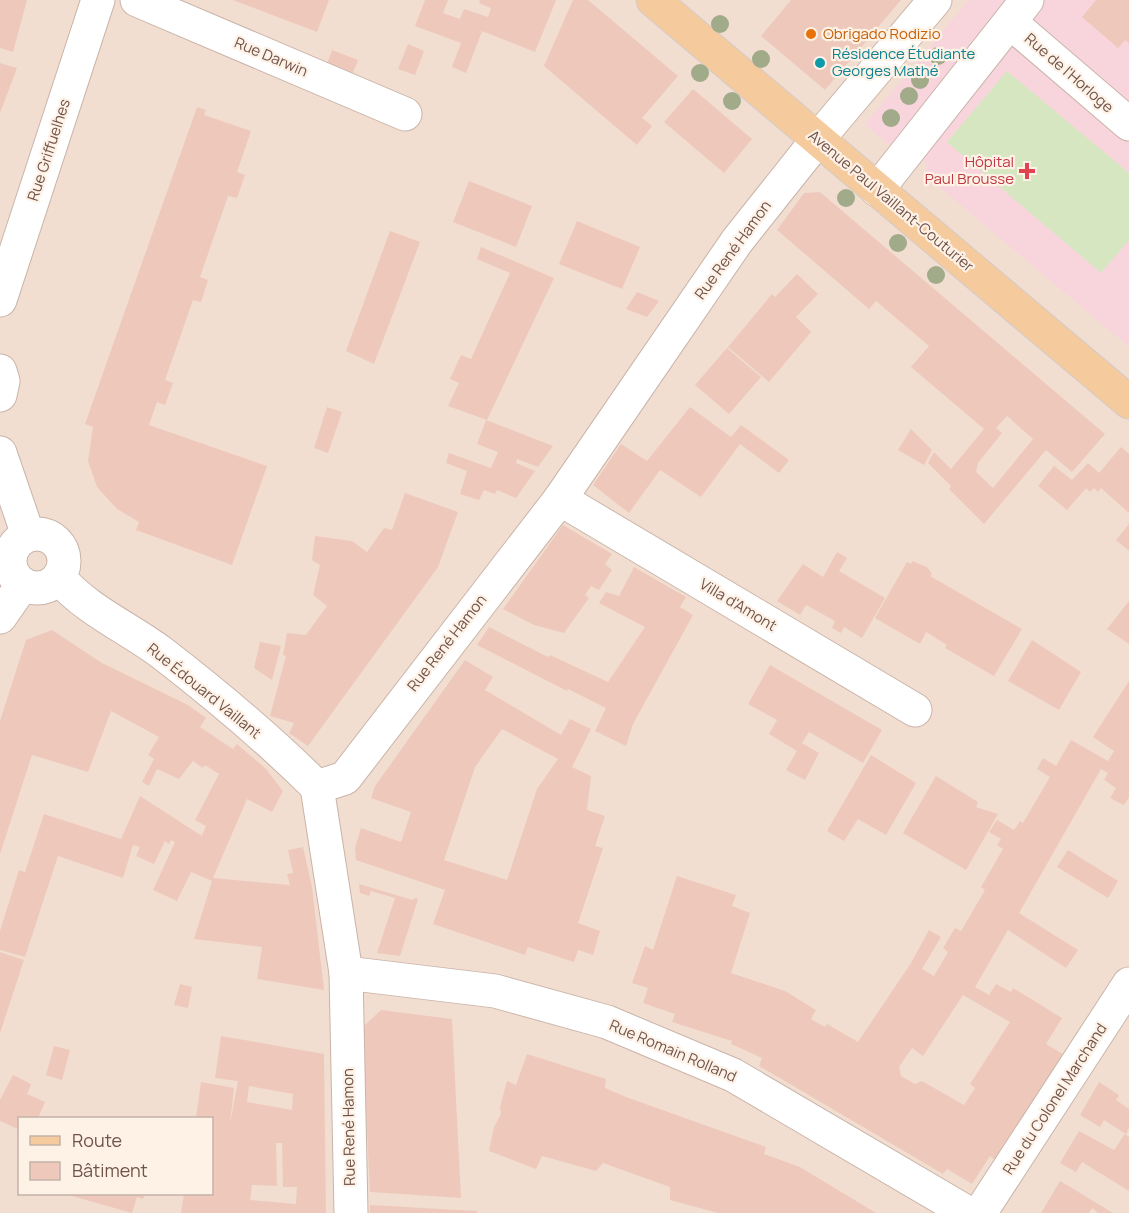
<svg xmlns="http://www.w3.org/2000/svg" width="1129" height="1213" font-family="Manrope,sans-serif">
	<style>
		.residential { fill: #f1ded0; fill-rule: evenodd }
		.medical { fill: #f8d5dd }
		.grass { fill: #d5e6c1 }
		.building { fill: #eec9bb; fill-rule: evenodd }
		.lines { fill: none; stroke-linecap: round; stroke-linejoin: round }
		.minor-casing { stroke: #cab4a9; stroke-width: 35 }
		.major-casing { stroke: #d4cbc9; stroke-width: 35 }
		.minor { stroke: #fff; stroke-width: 33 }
		.major { stroke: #f5ca9d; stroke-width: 33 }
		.tree { fill: #a1ab8a }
		.food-dot { fill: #e8710a; stroke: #fef2e7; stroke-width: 2 }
		.culture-dot { fill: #0f9aa8; stroke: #fef2e7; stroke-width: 2 }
		.health-dot { fill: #e0444e; stroke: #fef2e7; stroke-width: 2 }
		.labels { text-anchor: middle; stroke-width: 4.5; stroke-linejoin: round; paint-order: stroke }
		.food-label { font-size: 15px; fill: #c56008; stroke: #fef2e7; text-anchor: start }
		.culture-label { font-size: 15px; fill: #0d838f; stroke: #fef2e7; text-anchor: start }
		.street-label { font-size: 15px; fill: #70534a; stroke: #fef2e7 }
		.health-label { font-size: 15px; fill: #be3a42; stroke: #fef2e7; text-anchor: end }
	</style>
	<rect width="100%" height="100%" fill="#faede1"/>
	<path class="residential" d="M0,0H1129V1213H0ZM20,1118H212V1194H20Z"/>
	<path class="medical" d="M969,0H1129V347L924,174L927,168L922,154L903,139L889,145L865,124Z"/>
	<path class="grass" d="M1007,71L1129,173V240L1101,273L947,142Z"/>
	<g class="building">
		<path d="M0,0H27L13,52L0,48Z"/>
		<path d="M233,0H329L317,32Z"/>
		<path d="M425,0H448L443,13L460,19L464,9L488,17L491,8L479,3L480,0H556L535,52L482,31L466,73L452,67L461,43L415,26Z"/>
		<path d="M573,0H588L678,76L642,118L652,126L637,145L544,66Z"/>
		<path d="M791,0H901L825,90L761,36Z"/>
		<path d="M1096,0H1129V43L1125,40L1118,48L1082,17Z"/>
		<path d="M408,44L424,51L415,75L398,69Z"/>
		<path d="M332,50L358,60L352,75L327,64Z"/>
		<path d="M0,63L17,68L0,113Z"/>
		<path d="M693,89L752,139L724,173L664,122Z"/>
		<path d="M197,107L206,110L204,115L251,131L237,172L245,175L237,198L228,196L200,277L208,280L201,302L193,300L165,380L173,383L165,405L157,402L149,425L267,466L232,565L136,530L139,522L117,509L97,487L88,461L93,427L85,424Z"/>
		<path d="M469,181L532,206L516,247L453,222Z"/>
		<path d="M820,192L1105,434L1072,472L1046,450L984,524L949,489L951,486L928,463L934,452L951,469L984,429L911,367L929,346L876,301L869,309L777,230L804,193ZM1007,416L1033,439L993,488L976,472L978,463L1002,433L996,428Z"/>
		<path d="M577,221L640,247L622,289L559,264Z"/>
		<path d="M390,231L420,242L374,364L346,351Z"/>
		<path d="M481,247L554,278L487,420L448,406L459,383L450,379L461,355L471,359L510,273L477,259Z"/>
		<path d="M797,274L818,294L796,317L811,332L769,382L728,347L772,294L775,297Z"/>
		<path d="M637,292L659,301L647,317L626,309Z"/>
		<path d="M727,348L761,377L729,414L695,385Z"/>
		<path d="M327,407L342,412L328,453L314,448Z"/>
		<path d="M690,407L731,437L741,425L789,460L779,473L740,444L701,497L660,470L629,513L593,485L621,444L647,461Z"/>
		<path d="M486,420L553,446L538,467L517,459L516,463L535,471L516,498L497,490L495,494L484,490L479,500L460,494L467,471L446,463L449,453L491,468L498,452L477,444Z"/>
		<path d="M911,429L932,450L924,465L898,450Z"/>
		<path d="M1121,447L1129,454V513L1101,488L1098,492L1094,488L1090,492L1086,488L1067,510L1038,486L1054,466L1072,480L1088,463L1099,473Z"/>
		<path d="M405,493L458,512L438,567L308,746L289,733L294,723L270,716L286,656L283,655L287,633L306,635L327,606L313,595L320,565L312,560L315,536L352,541L367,552L384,528L392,530Z"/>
		<path d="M1129,524V551L1116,540Z"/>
		<path d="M563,525L612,554L605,564L612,570L599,590L591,586L585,595L589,598L564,633L534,625L503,609Z"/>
		<path d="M837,552L847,558L839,571L885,598L862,638L844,627L841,633L832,628L835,621L806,605L800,615L777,601L803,564L823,577Z"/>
		<path d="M912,561L927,567L932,574L930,576L1022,629L994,676L945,648L947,645L926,632L920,644L875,618L907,562L911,564Z"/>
		<path d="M634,567L686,597L680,607L693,615L633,724L626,746L595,731L606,708L568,689L567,691L477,645L489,627L548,657L550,655L608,682L645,627L599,603L606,592L619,596Z"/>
		<path d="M1129,601V644L1107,629Z"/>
		<path d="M52,630L102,663L188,705L206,718L200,727L233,749L237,744L266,769L283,791L272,812L247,799L213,878L290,885L287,874L293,873L288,850L303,847L312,887L324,990L257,979L262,947L194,939L212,881L191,872L177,901L153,890L175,842L171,840L169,844L165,841L154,864L136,856L140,847L133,845L123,878L58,856L25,957L0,950V931L19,870L25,872L44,814L121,839L140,796L202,836L206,826L195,820L219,774L205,765L203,768L193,761L179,779L157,769L149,786L142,782L154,759L148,755L159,737L111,711L88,772L32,755L0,854V721L26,640Z"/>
		<path d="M1032,640L1081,672L1059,710L1008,681Z"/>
		<path d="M260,642L281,646L272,680L254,668Z"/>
		<path d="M465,660L493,677L485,690L561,735L570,719L591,729L572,767L591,776L587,810L605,816L595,846L603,848L578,923L600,931L593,955L578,950L574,962L528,947L525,955L433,924L445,890L356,860L355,848L361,828L401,842L411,812L371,798L375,786ZM502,729L558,759L537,789L507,880L444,860L475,767Z"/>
		<path d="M770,665L882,730L863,763L809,732L802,743L819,753L805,780L786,770L797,751L769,734L777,720L748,704Z"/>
		<path d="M1129,681V797L1124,805L1110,798L1116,788L1104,780L1108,773L1101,769L1019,913L1078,950L1066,968L1008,930L975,987L989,995L996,984L1011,992L1013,988L1062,1018L1046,1044L1063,1054L995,1160L990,1156L972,1184L947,1169L943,1174L790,1084L759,1066L762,1058L731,1044L732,1041L672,1022L675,1014L643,1003L648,988L632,983L645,946L653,950L677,876L736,895L732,906L750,913L731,973L785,991L816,1010L811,1019L825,1027L827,1024L858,1042L911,963L929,930L941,937L922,969L934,976L948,952L943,948L955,928L961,931L985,890L981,887L1003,849L997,845L1001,839L989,832L997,820L1014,830L1020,821L1023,823L1050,777L1037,769L1043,758L1056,766L1071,740L1108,761L1114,751L1093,737ZM963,995L1010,1022L970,1084L975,1088L964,1105L922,1081L915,1084L901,1076L899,1067L912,1048L923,1056Z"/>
		<path d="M871,755L916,783L886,835L858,819L844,841L827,831Z"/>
		<path d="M936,776L978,802L976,807L998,814L966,870L903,833Z"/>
		<path d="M1068,850L1118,881L1108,898L1057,867Z"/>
		<path d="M359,884L413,900L414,898L418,899L400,956L377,953L395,898L371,891L369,896L360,893Z"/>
		<path d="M0,952L24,960L0,1033Z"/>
		<path d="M180,984L192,987L188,1008L174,1005Z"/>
		<path d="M381,1010L452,1019L461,1198L370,1192L362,1028Z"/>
		<path d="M221,1036L324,1054L326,1213H181L184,1194H212V1118H196L201,1082L234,1088L230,1124L238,1081L215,1078ZM249,1086L293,1094L292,1110L247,1102ZM276,1143H282L283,1187H297L296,1204L250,1200L252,1185L277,1186Z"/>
		<path d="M54,1046L70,1050L62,1080L46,1075Z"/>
		<path d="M527,1054L606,1079L605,1088L626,1097L766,1147L764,1154L800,1167L876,1213H718L670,1200V1187L603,1163L596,1171L542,1156L536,1169L489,1151L494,1127L501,1114L500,1107L507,1081L516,1085Z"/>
		<path d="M13,1075L31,1084L27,1094L45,1102L38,1118H20V1130L0,1121V1100Z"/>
		<path d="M1099,1082L1119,1095L1116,1100L1129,1109V1128L1126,1134L1104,1120L1100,1127L1080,1115Z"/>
		<path d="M1079,1131L1114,1150L1125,1134L1129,1137V1191L1082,1162L1076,1172L1060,1163Z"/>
		<path d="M1060,1181L1067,1185L1113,1213H1098L1092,1208L1089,1213H1041Z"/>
		<path d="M65,1194H145L143,1199L137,1197L132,1213Z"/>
		<path d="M370,1205L477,1211V1213H370Z"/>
	</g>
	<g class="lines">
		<defs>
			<g id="minor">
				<path d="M137,0L405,114"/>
				<path d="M1010,22L1129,124"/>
				<path d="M877,190L1027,0"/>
				<path d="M0,300L98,0"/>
				<path d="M0,371L3,381L0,395"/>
				<path d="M0,453L28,535"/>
				<path d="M560,499L915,710"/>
				<circle cx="37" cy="561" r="27"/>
				<path d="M59,578C88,611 127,627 162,653C215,694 270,740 317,787"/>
				<path d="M0,617L23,584"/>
				<path d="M317,787L345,778L560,499L737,241L818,139L935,0"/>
				<path d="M317,787L346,973L351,1213"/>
				<path d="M346,973L495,991L607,1022L733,1075L968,1213"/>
				<path d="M980,1213L1129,984"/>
			</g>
			<path id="major" d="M653,0L1129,402"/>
		</defs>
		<use href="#minor" class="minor-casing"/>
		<use href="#major" class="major-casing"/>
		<use href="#minor" class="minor"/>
		<use href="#major" class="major"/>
	</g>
	<g class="tree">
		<circle cx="720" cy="24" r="9"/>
		<circle cx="938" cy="56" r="9"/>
		<circle cx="761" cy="59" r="9"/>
		<circle cx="700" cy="73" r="9"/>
		<circle cx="920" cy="80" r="9"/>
		<circle cx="909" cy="96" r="9"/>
		<circle cx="732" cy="101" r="9"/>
		<circle cx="891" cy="118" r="9"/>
		<circle cx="846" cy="198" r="9"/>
		<circle cx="898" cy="243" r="9"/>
		<circle cx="936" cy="275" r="9"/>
	</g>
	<circle class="food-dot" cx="811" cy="34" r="6"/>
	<circle class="culture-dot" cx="820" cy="63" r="6"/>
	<path class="health-dot" d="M1024 162h6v6h6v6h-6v6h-6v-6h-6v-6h6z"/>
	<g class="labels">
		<g class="food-label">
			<text x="823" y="39">Obrigado Rodizio</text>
		</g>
		<g class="culture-label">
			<text x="832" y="59">Résidence Étudiante<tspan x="832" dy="17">Georges Mathé</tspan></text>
		</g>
		<g class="street-label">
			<text transform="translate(271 57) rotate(23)" y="5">Rue Darwin</text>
			<text transform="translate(1069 73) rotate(41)" y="5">Rue de l'Horloge</text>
			<text transform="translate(49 150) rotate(-72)" y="5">Rue Griffuelhes</text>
			<text transform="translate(891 201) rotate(40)" y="5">Avenue Paul Vaillant-Couturier</text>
			<text transform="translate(733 250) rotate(-54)" y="5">Rue René Hamon</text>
			<text transform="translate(738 605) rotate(31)" y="5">Villa d'Amont</text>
			<text transform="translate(447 643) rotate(-52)" y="5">Rue René Hamon</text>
			<text transform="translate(204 691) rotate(39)" y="5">Rue Édouard Vaillant</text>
			<text transform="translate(673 1051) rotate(23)" y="5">Rue Romain Rolland</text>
			<text transform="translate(1055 1099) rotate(-57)" y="5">Rue du Colonel Marchand</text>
			<text transform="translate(349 1127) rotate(-91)" y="5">Rue René Hamon</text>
		</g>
		<g class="health-label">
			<text x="1014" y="167">Hôpital<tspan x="1014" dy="17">Paul Brousse</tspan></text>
		</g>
	</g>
	<rect x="18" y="1117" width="195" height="78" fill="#fef2e7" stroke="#c5b2a8" stroke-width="1.5"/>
	<rect x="30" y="1136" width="30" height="9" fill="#f5ca9d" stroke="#c5b2a8" stroke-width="1.5"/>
	<text x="72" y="1147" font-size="18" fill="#70534a">Route</text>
	<rect x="30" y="1162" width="30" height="18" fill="#eec9bb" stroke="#c5b2a8" stroke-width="1.5"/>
	<text x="72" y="1177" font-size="18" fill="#70534a">Bâtiment</text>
</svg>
